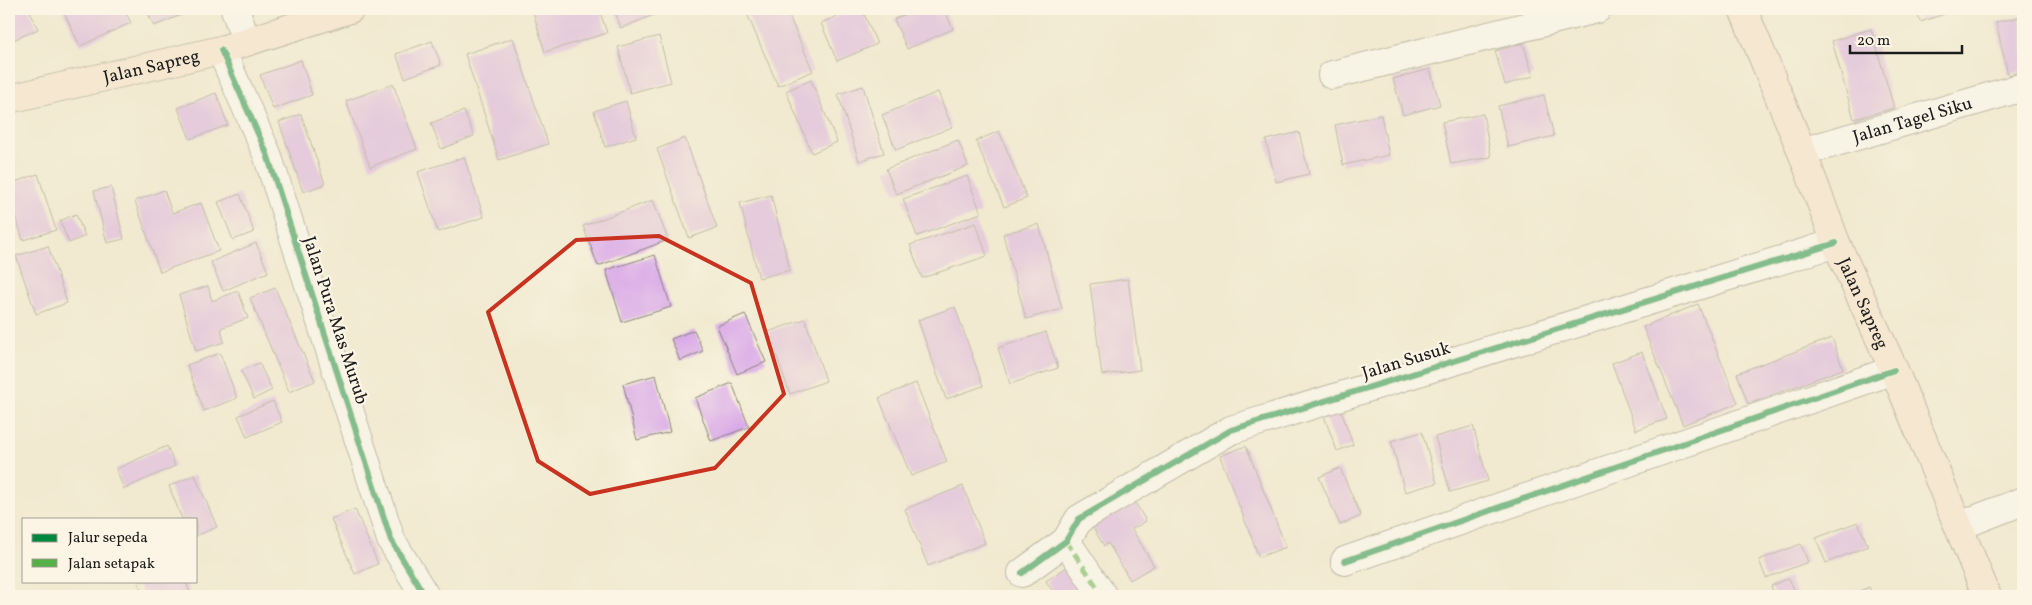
<svg xmlns="http://www.w3.org/2000/svg" width="2032" height="605" font-family="Vollkorn,serif">
	<style>
		.building { fill: #d8a7e8 }
		.lines { fill: none; stroke-linecap: round; stroke-linejoin: round }
		.street-casing { stroke: #868376; stroke-width: 30 }
		.secondary-casing { stroke: #868376; stroke-width: 30 }
		.street { stroke: #fff; stroke-width: 28 }
		.secondary { stroke: #fde4d1; stroke-width: 28 }
		.quiet { stroke: #55b145; stroke-width: 5; stroke-dasharray: 10 5; stroke-linecap: butt }
		.cycleway-casing { stroke: #fcf5e5; stroke-width: 9 }
		.cycleway { stroke: #00873e; stroke-width: 6 }
		.marked { fill: none; stroke: #c8321e; stroke-width: 4; stroke-linejoin: round }
		.labels { text-anchor: middle; stroke-width: 4.5; stroke-linejoin: round; paint-order: stroke }
		.street-label { font-size: 18px; fill: #1c1c1c; stroke: #fcf5e5 }
	</style>
	<rect width="100%" height="100%" fill="#fcf5e5"/>
	<filter id="ink" filterUnits="userSpaceOnUse"><feTurbulence type="fractalNoise" baseFrequency=".02" numOctaves="2"/><feDisplacementMap in="SourceGraphic" scale="10" xChannelSelector="R" yChannelSelector="G"/><feConvolveMatrix kernelMatrix="1 2 1 2 8 2 1 2 1" color-interpolation-filters="sRGB"/></filter>
	<filter id="wash" filterUnits="userSpaceOnUse"><feTurbulence type="fractalNoise" baseFrequency=".0096" numOctaves="4" result="noise"/><feDisplacementMap in="SourceGraphic" scale="20" xChannelSelector="R" yChannelSelector="G"/><feGaussianBlur stdDeviation="1.12" result="paint"/><feColorMatrix in="noise" values="0 0 0 0 0 0 0 0 0 0 0 0 0 0 0 0 0 1.4 0 .05"/><feComposite in="paint" operator="in"/></filter>
	<g filter="url(#wash)">
		<rect width="100%" height="100%" fill="#f1ead0"/>
		<g id="blocks">
			<g class="building">
				<path d="M9,9H29L38,29L9,42Z"/>
				<path d="M67,9H124L131,23L80,46L63,11Z"/>
				<path d="M146,9H196L154,26Z"/>
				<path d="M532,9H599L607,33L545,52Z"/>
				<path d="M614,9H663L664,11L621,28Z"/>
				<path d="M745,9H786L813,71L778,86Z"/>
				<path d="M854,9H862L877,44L837,61L821,23Z"/>
				<path d="M918,9H944L953,29L907,49L894,19Z"/>
				<path d="M1916,9H1960L1920,22Z"/>
				<path d="M2020,17L2023,32V71L2008,75L1996,22Z"/>
				<path d="M1871,29L1894,108L1854,119L1832,41Z"/>
				<path d="M659,36L671,82L630,93L618,47Z"/>
				<path d="M513,38L548,144L499,160L465,54Z"/>
				<path d="M432,41L441,65L405,78L396,54Z"/>
				<path d="M1523,43L1533,76L1505,85L1495,51Z"/>
				<path d="M301,60L312,95L273,109L260,75Z"/>
				<path d="M1430,69L1440,105L1403,115L1393,79Z"/>
				<path d="M811,80L837,142L812,153L786,91Z"/>
				<path d="M393,84L417,149L370,167L346,101Z"/>
				<path d="M863,86L884,153L859,161L838,94Z"/>
				<path d="M938,92L952,127L896,150L882,115Z"/>
				<path d="M216,93L228,125L190,139L178,108Z"/>
				<path d="M1544,95L1554,136L1508,147L1498,106Z"/>
				<path d="M626,101L636,137L605,147L594,111Z"/>
				<path d="M464,111L474,136L441,149L431,123Z"/>
				<path d="M301,114L325,184L303,192L279,122Z"/>
				<path d="M1483,114L1491,157L1451,164L1442,122Z"/>
				<path d="M1381,115L1389,155L1343,165L1335,125Z"/>
				<path d="M999,131L1027,198L1004,207L976,141Z"/>
				<path d="M1299,132L1309,174L1276,182L1266,140Z"/>
				<path d="M685,138L717,228L689,238L657,149Z"/>
				<path d="M958,140L968,166L896,194L886,169Z"/>
				<path d="M464,157L484,217L438,232L418,172Z"/>
				<path d="M38,174L56,230L23,240L9,195V184Z"/>
				<path d="M967,176L981,213L917,236L903,199Z"/>
				<path d="M111,187L124,239L107,243L94,191Z"/>
				<path d="M164,190L172,213L201,203L219,251L160,272L135,201Z"/>
				<path d="M240,194L254,232L233,240L218,202Z"/>
				<path d="M771,195L790,270L759,278L740,203Z"/>
				<path d="M653,200L668,240L598,266L583,226Z"/>
				<path d="M76,214L85,236L69,243L60,221Z"/>
				<path d="M976,223L987,256L922,278L910,245Z"/>
				<path d="M1039,224L1062,309L1026,319L1003,234Z"/>
				<path d="M256,243L268,272L223,291L211,262Z"/>
				<path d="M48,246L67,303L36,314L16,256Z"/>
				<path d="M655,255L671,307L622,322L606,270Z"/>
				<path d="M1128,279L1140,370L1102,375L1090,284Z"/>
				<path d="M208,286L212,301L238,291L248,318L221,328L224,342L196,351L179,295Z"/>
				<path d="M275,288L315,381L289,392L250,298Z"/>
				<path d="M1698,304L1738,403L1683,425L1643,327Z"/>
				<path d="M955,307L983,386L946,399L918,320Z"/>
				<path d="M745,314L766,362L737,374L717,326Z"/>
				<path d="M805,319L826,381L790,394L768,332Z"/>
				<path d="M694,330L703,351L680,361L671,339Z"/>
				<path d="M1046,332L1058,368L1010,384L998,348Z"/>
				<path d="M1832,338L1843,369L1748,404L1737,373Z"/>
				<path d="M1642,352L1667,419L1636,430L1612,363Z"/>
				<path d="M220,353L237,398L204,411L187,365Z"/>
				<path d="M259,363L272,390L254,399L241,371Z"/>
				<path d="M656,375L670,432L637,440L623,384Z"/>
				<path d="M732,383L749,427L711,441L695,398Z"/>
				<path d="M916,383L947,462L911,476L879,398Z"/>
				<path d="M273,401L282,422L247,437L238,416Z"/>
				<path d="M1340,407L1353,445L1337,451L1323,413Z"/>
				<path d="M1473,426L1488,481L1450,492L1435,437Z"/>
				<path d="M1422,432L1437,483L1405,492L1391,441Z"/>
				<path d="M167,446L175,466L124,489L116,469Z"/>
				<path d="M1246,446L1286,547L1259,557L1220,456Z"/>
				<path d="M1340,468L1361,516L1340,525L1319,477Z"/>
				<path d="M195,475L217,527L196,536V519H182L169,486Z"/>
				<path d="M963,486L985,543L928,566L905,509Z"/>
				<path d="M1130,494L1146,521L1132,529L1154,566L1130,580L1108,543L1104,546L1088,519Z"/>
				<path d="M355,509L378,564L355,574L331,519Z"/>
				<path d="M1858,522L1868,546L1826,563L1816,538Z"/>
				<path d="M1801,544L1808,562L1766,578L1759,560Z"/>
				<path d="M1071,564L1092,596H1056L1046,581Z"/>
				<path d="M1789,578L1797,596H1775L1771,586Z"/>
				<path d="M138,581H186L191,596H143Z"/>
				<path d="M1869,587L1873,596H1848Z"/>
			</g>
		</g>
	</g>
	<g filter="url(#ink)">
		<use href="#blocks" fill-opacity="0" stroke="#868376" stroke-width="1"/>
		<g class="lines">
			<defs>
				<g id="street">
					<path d="M235,9L246,41"/>
					<path d="M221,50L267,154L391,540L425,596"/>
					<path d="M1332,75L1597,9"/>
					<path id="s1" d="M1802,152L2023,87"/>
					<path d="M1959,526L2023,501"/>
					<path d="M1066,541L1103,596"/>
					<path d="M1345,561L1894,370"/>
					<path d="M1022,573L1066,541L1079,519L1231,430L1836,243"/>
				</g>
				<g id="secondary">
					<path id="s2" d="M1743,9L1802,152L1836,243L1894,370L1987,596"/>
					<path id="s3" d="M9,99L221,50L350,9"/>
				</g>
			</defs>
			<use href="#street" class="street-casing"/>
			<use href="#secondary" class="secondary-casing"/>
			<use href="#street" class="street"/>
			<use href="#secondary" class="secondary"/>
			<path class="quiet" d="M1066,541L1103,596"/>
			<defs>
				<g id="cycleway">
					<path d="M221,50L267,154L391,540L425,596"/>
					<path d="M1345,561L1894,370"/>
					<path d="M1022,573L1066,541L1079,519L1231,430L1836,243"/>
				</g>
			</defs>
			<use href="#cycleway" class="cycleway-casing"/>
			<use href="#cycleway" class="cycleway"/>
		</g>
	</g>
	<path d="M0 0H2032V605H0ZM659,236L751,283L784,394L715,468L590,494L538,461L488,312L576,240Z" fill="#f1ead0" fill-opacity=".55" fill-rule="evenodd"/>
	<path class="marked" d="M659,236L751,283L784,394L715,468L590,494L538,461L488,312L576,240Z"/>
	<g class="labels">
		<g class="street-label">
			<text dy="6" stroke="none"><textPath href="#s3" startOffset="146">Jalan Sapreg</textPath></text>
			<text dy="6" stroke="none"><textPath href="#s1" startOffset="115">Jalan Tagel Siku</textPath></text>
			<text dy="6" stroke="none"><textPath href="#s2" startOffset="318">Jalan Sapreg</textPath></text>
			<text transform="translate(336 320) rotate(72)" y="6">Jalan Pura Mas Murub</text>
			<text transform="translate(1406 360) rotate(-17)" y="6">Jalan Susuk</text>
		</g>
	</g>
	<rect width="2032" height="605" fill="none" stroke="#fcf5e5" stroke-width="30"/>
	<rect x="22" y="518" width="175" height="65" fill="#fcf5e5" stroke="#a29e95"/>
	<rect x="32" y="534" width="25" height="8" fill="#00873e" stroke="#a29e95"/>
	<text x="68" y="542" font-size="15" fill="#1c1c1c">Jalur sepeda</text>
	<rect x="32" y="559" width="25" height="8" fill="#55b145" stroke="#a29e95"/>
	<text x="68" y="568" font-size="15" fill="#1c1c1c">Jalan setapak</text>
	<path d="M1850 45v8h112v-8" fill="none" stroke="#1c1c1c" stroke-width="2.5"/>
	<text x="1857" y="45" font-size="15" fill="#1c1c1c" stroke="#fcf5e5" stroke-width="4" paint-order="stroke">20 m</text>
</svg>
